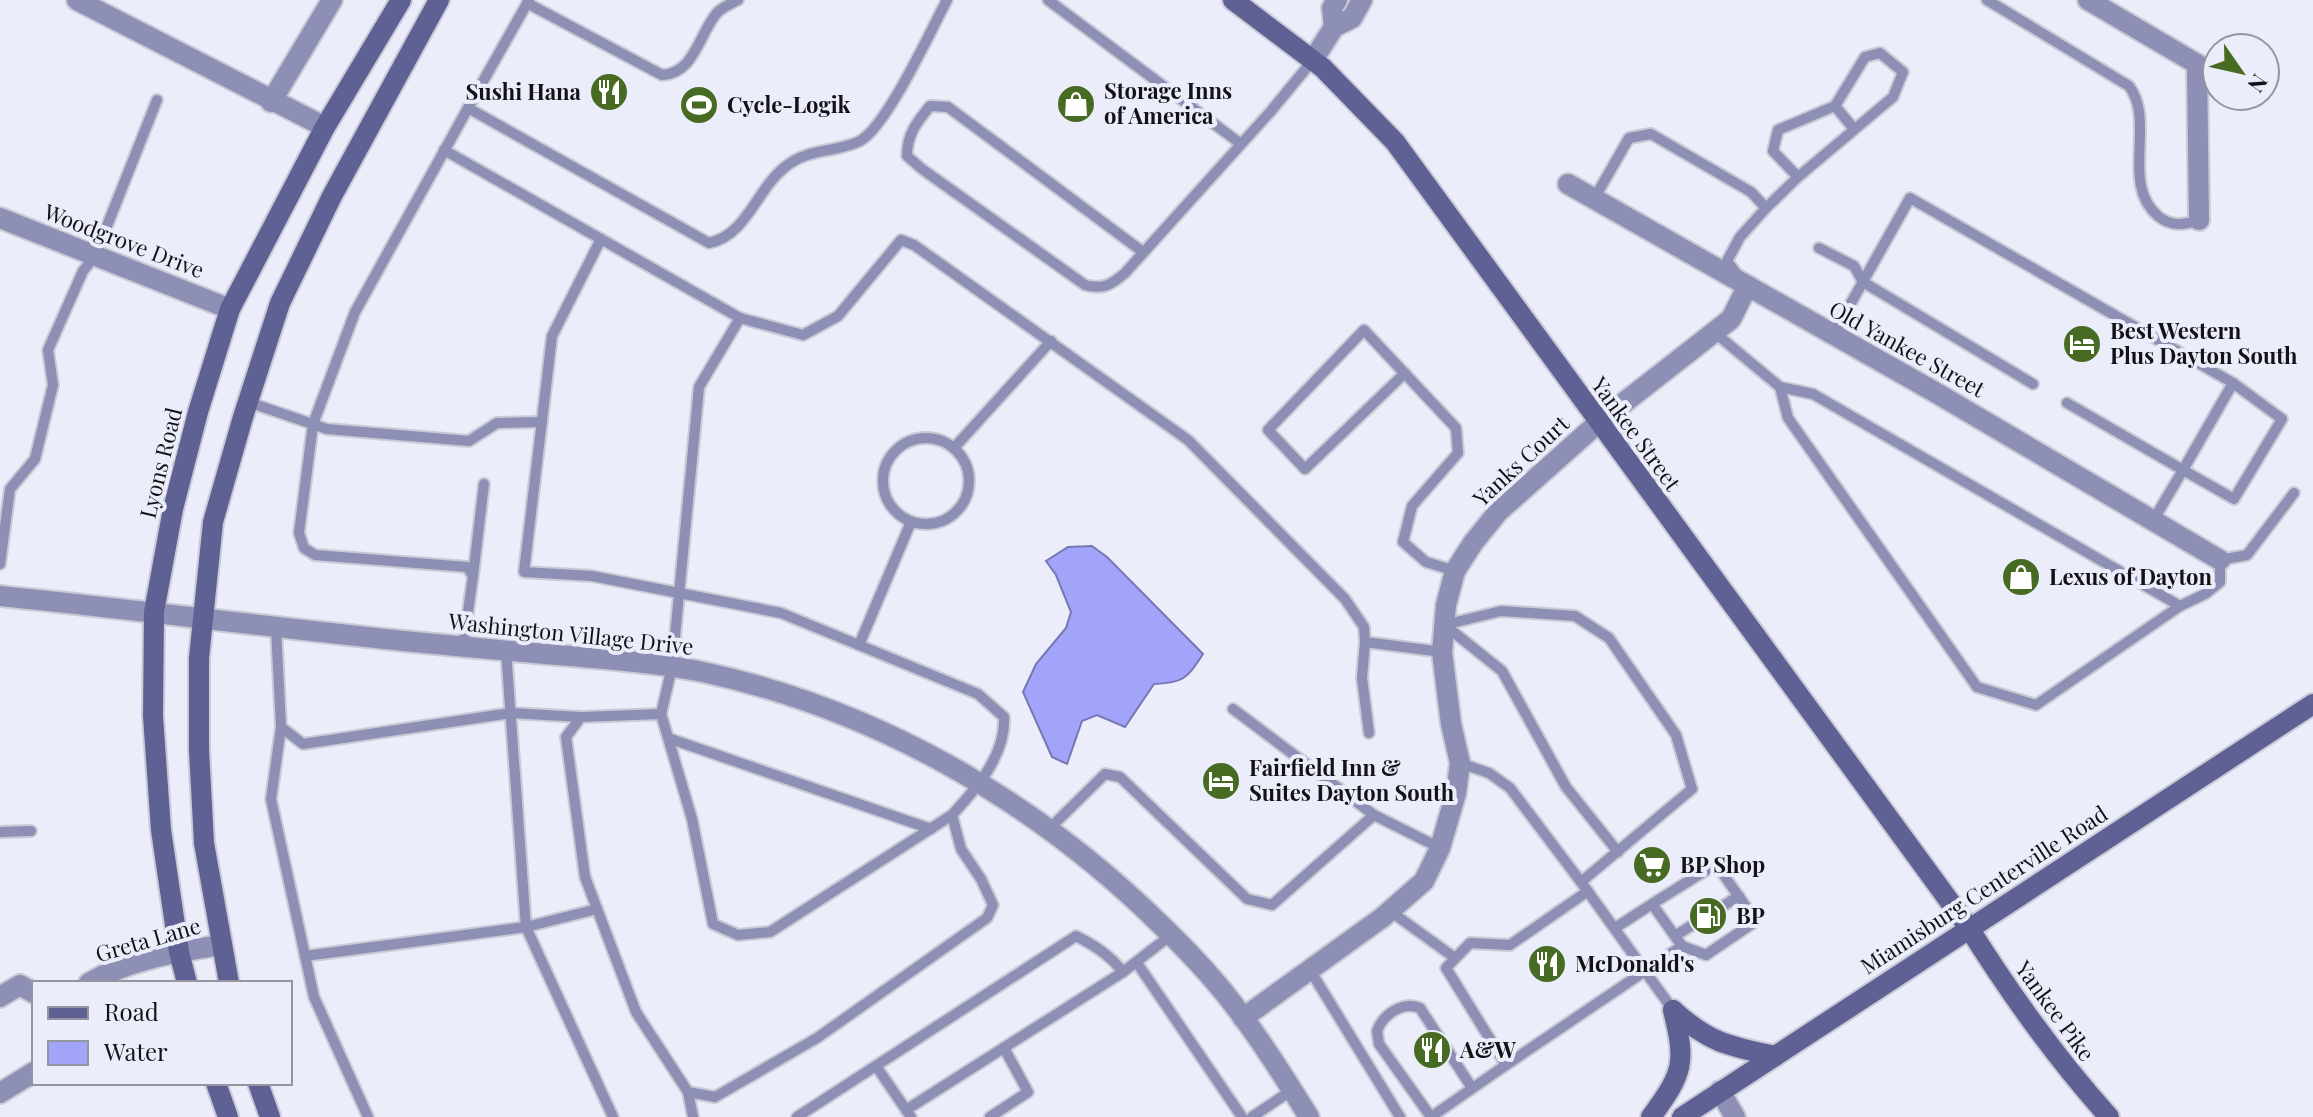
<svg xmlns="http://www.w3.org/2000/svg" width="2313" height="1117" font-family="'Playfair Display',serif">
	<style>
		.water { fill: #a1a4f8; stroke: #7678b4; stroke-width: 2 }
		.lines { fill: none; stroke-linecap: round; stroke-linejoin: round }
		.lane-casing { stroke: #c9cad6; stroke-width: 14 }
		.street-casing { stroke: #c9cad6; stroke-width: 24 }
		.secondary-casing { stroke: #c9cad6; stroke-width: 24 }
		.lane { stroke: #8d8fb4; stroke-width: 10 }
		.street { stroke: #8d8fb4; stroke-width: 20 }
		.secondary { stroke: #5f6195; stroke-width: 20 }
		.labels { text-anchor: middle; stroke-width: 8; stroke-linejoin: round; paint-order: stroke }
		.poi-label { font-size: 22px; font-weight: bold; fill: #121217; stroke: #ecedfa; text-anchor: start }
		.street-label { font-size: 22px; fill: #121217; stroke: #ecedfa }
	</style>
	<rect width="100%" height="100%" fill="#ecedfa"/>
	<path class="water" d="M1092,546L1107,557L1203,654C1186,680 1184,682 1154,684L1125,727L1097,715L1082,721L1067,764L1052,757L1023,692L1036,664L1066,628L1071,612L1056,575L1046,561L1068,547Z"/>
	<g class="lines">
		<defs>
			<g id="lane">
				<path d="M529,0L468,108L709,243C747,235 756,190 785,167C810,147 836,153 860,141C887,126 930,32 947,0"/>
				<path d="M1048,0L1241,144"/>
				<path d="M1987,0L2129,86C2156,121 2120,184 2158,216C2171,227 2184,225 2199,220"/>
				<path d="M527,3L662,75C694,73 698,37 716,14C722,7 730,4 738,0"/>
				<path d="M1835,106L1854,129"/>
				<path d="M444,150L740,318L803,335L838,316L901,240L914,245L1188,440L1345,599L1364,627L1365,642L1442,652"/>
				<path d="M1594,199L1629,138L1651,134L1751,192L1766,208"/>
				<path d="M601,239L552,336L524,572L592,576L781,613L978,694L1004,717C1006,755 976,789 952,815L961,849L981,879L993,905L987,918L817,1038L715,1097L688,1092L636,1012L585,877L566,737L581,717L661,714L672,667L699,387L740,318"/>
				<path d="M1819,248L1854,266L1863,282L2033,384"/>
				<path d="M1143,252L948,107L930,106C917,122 907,134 907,156L922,169L1085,285C1103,290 1111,285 1125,273L1271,111L1313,60"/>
				<path d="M1736,273L1727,261L1740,237L1766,208L1798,177L1893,97L1903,72L1880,53L1865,57L1835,106L1778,130L1773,151L1798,177"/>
				<path d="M1714,332L1780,387L1813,394L2180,606"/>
				<path d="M1833,335L1910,198L2233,383L2282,419L2234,499L2183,470L2154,519"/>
				<path d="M1405,373L1305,469L1268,430L1364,330L1456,428L1458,453L1412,506L1403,542L1426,562L1455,571"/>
				<path d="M1780,387L1788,418L1977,687L2036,705L2180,606L2205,594L2220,582V560L2247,555L2294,493"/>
				<path d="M248,402L327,429L469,441L497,423L542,422"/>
				<path d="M2067,403L2183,470L2233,383"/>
				<circle cx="926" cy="481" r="43"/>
				<path d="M954,448L1051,341"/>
				<path d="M0,564L10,489L35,459L53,385L48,350L83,271L95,256L157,100"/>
				<path d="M473,576L484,484"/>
				<path d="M1444,625L1501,611L1575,616L1609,638L1676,735L1692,789L1581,882"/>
				<path d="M1446,626L1502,671L1566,787L1618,852"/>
				<path d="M276,628L281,727L303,744L511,713L581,717"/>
				<path d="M1365,642L1362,678L1369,733"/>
				<path d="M859,645L911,522"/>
				<path d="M463,647L473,576L467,567L315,555L304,548L299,533L313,424L355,312L468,108"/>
				<path d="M506,651L526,927L613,1117"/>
				<path d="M1233,709L1374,815L1440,848"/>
				<path d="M661,714L692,819L713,924L738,935L770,932L952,815"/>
				<path d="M281,727L271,799L314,997L368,1117"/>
				<path d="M668,738L931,829"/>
				<path d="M1460,763L1489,773L1510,788L1581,882L1673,1010"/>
				<path d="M1049,829L1105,774L1120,777L1247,899L1272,905L1374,815"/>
				<path d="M0,832L31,831"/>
				<path d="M1588,891L1510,945L1470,943L1446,968L1506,1065L1682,946"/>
				<path d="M1718,909L1739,896"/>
				<path d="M1390,911L1455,958"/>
				<path d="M1615,928L1652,904L1682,946L1706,955L1756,921L1716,864L1652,904"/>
				<path d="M1675,936L1697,922"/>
				<path d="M305,956L526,927L597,909"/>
				<path d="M1137,963L1242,1117"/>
				<path d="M1310,970L1400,1117"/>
				<path d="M876,1066L911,1117"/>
				<path d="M688,1092L693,1117"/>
				<path d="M906,1110L1123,972L1171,935"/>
				<path d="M797,1117L1076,936C1094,945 1110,955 1123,972"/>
				<path d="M990,1117L1028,1092L1004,1048"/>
				<path d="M1252,1117L1292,1090"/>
				<path d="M1431,1117L1379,1044L1377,1031C1383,1014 1403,1001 1420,1008L1472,1088"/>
				<path d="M1431,1117L1506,1065"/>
			</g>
			<g id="street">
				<path d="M77,0L325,127"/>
				<path d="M2088,0L2197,64L2199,220"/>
				<path d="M1334,27L1332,8L1337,0"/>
				<path d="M1313,60L1334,27L1352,18L1362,0"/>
				<path d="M271,102L332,0"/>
				<path d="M1568,184L1933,391L2220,560"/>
				<path d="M0,218L230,309"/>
				<path d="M0,596C138,610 276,628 414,642C466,647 518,652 570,656C614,660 659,663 703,672C875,709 1034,800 1159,923C1184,947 1209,973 1230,1000C1259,1037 1284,1077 1309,1117"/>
				<path d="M89,983C128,960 176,952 221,945"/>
				<path d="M0,997L20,985L34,993"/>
				<path d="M1243,1018L1383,917L1424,881L1440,848L1456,793L1460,763L1451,724L1442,652L1446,605L1455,571L1473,543L1498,512L1598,423L1731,319L1747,287"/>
				<path d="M1720,1091L1735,1117"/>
				<path d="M0,1093L34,1072"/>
			</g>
			<g id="secondary">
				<path d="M1233,0L1323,68L1395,142L1969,928C2011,995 2056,1058 2109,1117"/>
				<path d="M187,983L179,952L161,830L153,716L154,612L173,509L198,412L230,309L325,127L401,0"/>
				<path d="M229,983L204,843L199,750V658L213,522L243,417L280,303L332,196L439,0"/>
				<path d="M1673,1010C1709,1043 1729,1046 1775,1056"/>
				<path d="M216,1083L228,1117"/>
				<path d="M258,1083L270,1117"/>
				<path d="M1651,1117C1684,1072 1686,1063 1673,1010"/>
				<path d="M1682,1117L2313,704"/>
			</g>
		</defs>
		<use href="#lane" class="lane-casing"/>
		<use href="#street" class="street-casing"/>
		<use href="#secondary" class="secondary-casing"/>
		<use href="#lane" class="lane"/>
		<use href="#street" class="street"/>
		<use href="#secondary" class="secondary"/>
	</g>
	<defs>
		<symbol id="restaurant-disc" viewBox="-11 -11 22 22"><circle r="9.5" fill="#486b24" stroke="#ecedfa"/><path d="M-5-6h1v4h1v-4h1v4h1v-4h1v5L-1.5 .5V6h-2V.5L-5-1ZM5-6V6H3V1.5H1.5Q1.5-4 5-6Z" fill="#fff"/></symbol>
		<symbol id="shop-disc" viewBox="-11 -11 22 22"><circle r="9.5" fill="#486b24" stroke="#ecedfa"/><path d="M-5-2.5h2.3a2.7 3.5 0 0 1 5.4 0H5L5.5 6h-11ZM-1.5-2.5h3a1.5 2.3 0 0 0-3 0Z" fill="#fff"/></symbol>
		<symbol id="stadium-disc" viewBox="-11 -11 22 22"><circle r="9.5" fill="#486b24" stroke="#ecedfa"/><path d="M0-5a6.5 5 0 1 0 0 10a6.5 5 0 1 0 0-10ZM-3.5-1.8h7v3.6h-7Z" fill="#fff"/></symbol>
		<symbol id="hotel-disc" viewBox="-11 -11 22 22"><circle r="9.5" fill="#486b24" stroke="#ecedfa"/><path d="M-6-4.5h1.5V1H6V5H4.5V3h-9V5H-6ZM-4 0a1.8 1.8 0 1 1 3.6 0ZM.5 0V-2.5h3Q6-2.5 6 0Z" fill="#fff"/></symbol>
		<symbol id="supermarket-disc" viewBox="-11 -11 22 22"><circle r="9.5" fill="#486b24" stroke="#ecedfa"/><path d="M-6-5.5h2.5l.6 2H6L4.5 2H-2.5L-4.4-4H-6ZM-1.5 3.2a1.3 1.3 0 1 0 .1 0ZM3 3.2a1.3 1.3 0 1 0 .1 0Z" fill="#fff"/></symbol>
		<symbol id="fuel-disc" viewBox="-11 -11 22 22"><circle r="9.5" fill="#486b24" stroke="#ecedfa"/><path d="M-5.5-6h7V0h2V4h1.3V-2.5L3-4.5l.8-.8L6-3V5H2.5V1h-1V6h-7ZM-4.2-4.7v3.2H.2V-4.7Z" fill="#fff"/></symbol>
	</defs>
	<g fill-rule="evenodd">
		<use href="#restaurant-disc" x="587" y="70" width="44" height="44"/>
		<use href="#shop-disc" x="1054" y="82" width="44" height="44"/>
		<use href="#stadium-disc" x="677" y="83" width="44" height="44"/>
		<use href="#hotel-disc" x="2060" y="322" width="44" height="44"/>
		<use href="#shop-disc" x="1999" y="555" width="44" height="44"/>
		<use href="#hotel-disc" x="1199" y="759" width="44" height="44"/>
		<use href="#supermarket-disc" x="1630" y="843" width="44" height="44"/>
		<use href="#fuel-disc" x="1686" y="894" width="44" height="44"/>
		<use href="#restaurant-disc" x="1525" y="942" width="44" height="44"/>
		<use href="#restaurant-disc" x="1410" y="1028" width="44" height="44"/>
	</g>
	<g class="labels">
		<g class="poi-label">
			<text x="1104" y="99">Storage Inns<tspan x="1104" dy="25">of America</tspan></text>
			<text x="581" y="100" text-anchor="end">Sushi Hana</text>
			<text x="727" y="113">Cycle-Logik</text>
			<text x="2110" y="339">Best Western<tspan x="2110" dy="25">Plus Dayton South</tspan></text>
			<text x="2049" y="585">Lexus of Dayton</text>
			<text x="1249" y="776">Fairfield Inn &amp;<tspan x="1249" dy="25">Suites Dayton South</tspan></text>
			<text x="1680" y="873">BP Shop</text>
			<text x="1736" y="924">BP</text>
			<text x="1575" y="972">McDonald's</text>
			<text x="1460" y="1058">A&amp;W</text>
		</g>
		<g class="street-label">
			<text transform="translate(124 241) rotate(21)" y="8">Woodgrove Drive</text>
			<text transform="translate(1907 349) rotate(29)" y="8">Old Yankee Street</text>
			<text transform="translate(1636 434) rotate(54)" y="8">Yankee Street</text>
			<text transform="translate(1521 461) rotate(-43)" y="8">Yanks Court</text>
			<text transform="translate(161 463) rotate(-76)" y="8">Lyons Road</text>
			<text transform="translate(571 634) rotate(6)" y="8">Washington Village Drive</text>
			<text transform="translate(1984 890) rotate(-33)" y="8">Miamisburg Centerville Road</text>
			<text transform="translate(148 940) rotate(-16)" y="8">Greta Lane</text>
			<text transform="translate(2055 1011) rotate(54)" y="8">Yankee Pike</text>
		</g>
	</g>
	<rect x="32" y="981" width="260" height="104" fill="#ecedfa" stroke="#95959f" stroke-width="2"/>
	<rect x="48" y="1007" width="40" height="12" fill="#5f6195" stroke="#95959f" stroke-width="2"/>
	<text x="104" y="1021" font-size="24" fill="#121217">Road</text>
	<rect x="48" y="1041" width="40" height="24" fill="#a1a4f8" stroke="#95959f" stroke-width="2"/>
	<text x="104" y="1061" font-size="24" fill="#121217">Water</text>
	<g transform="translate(2241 72) rotate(124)"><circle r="38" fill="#ecedfa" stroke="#95959f" stroke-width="2"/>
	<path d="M0-6L14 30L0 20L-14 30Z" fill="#486b24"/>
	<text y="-12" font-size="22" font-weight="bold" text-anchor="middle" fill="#121217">N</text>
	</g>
</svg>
